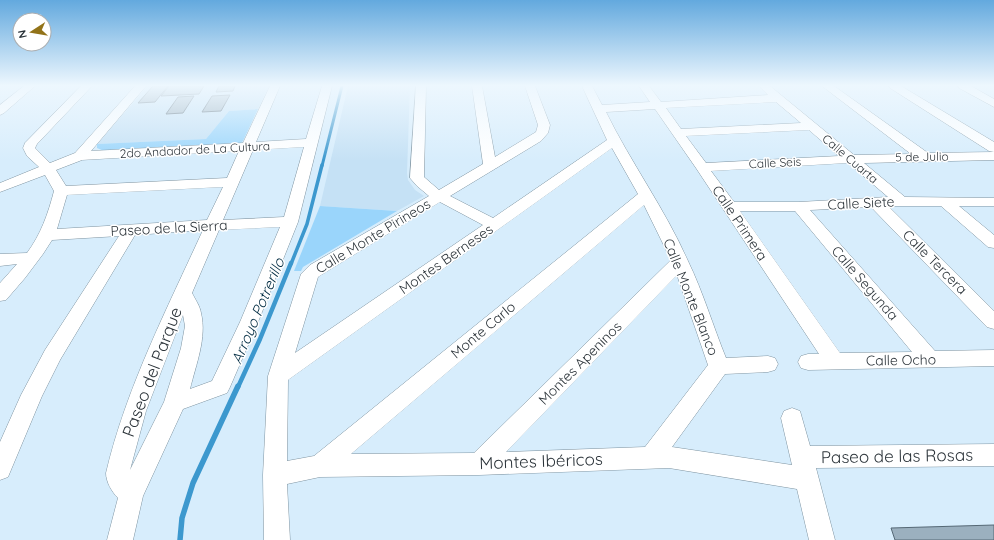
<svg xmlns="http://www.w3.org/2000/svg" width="994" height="540" font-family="Quicksand,sans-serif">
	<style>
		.built { fill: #c5e1f5 }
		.green { fill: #9ad5fb }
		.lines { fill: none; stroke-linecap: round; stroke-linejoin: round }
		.stream-far3 { stroke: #3c98ce; stroke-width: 3 }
		.stream-far2 { stroke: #3c98ce; stroke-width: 3.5 }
		.stream-far1 { stroke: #3c98ce; stroke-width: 4.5 }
		.stream { stroke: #3c98ce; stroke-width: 5.5 }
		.building { fill: #9bb0bf; stroke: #556875 }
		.minor-casing { stroke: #7f94a1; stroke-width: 1 }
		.minor { fill: #fff; fill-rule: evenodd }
		.labels { text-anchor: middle; stroke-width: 3; stroke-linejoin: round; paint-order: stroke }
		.far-street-label { font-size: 12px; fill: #2b3339; stroke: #fff }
		.street-label { font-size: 14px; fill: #2b3339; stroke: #fff }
		.water-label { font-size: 15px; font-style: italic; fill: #052f45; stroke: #fff }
		.near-street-label { font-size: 17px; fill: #2b3339; stroke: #fff }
	</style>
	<rect width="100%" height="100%" fill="#d7edfc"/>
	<g class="built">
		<path d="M148,86H269L258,109L229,111L206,139L97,144Z"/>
		<path d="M348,86H410L407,173L408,180L415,190L424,196L397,211L320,206Z"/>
	</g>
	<g class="green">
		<path d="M258,109L243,141L240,144L104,151L97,148V144L206,139L229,111Z"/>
		<path d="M320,206L397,211L303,267L301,271H294Z"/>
	</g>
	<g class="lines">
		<path class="stream-far3" d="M322,166L342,86"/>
		<path class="stream-far2" d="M291,264L307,224L322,165"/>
		<path class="stream-far1" d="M238,387L260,339L291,263"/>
		<path class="stream" d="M180,540L182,518L193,483L238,386"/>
	</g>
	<g class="building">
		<path d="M153,86H168L155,102L138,103Z"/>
		<path d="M169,86H204L199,94L161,96Z"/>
		<path d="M219,86H235L233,91L216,92Z"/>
		<path d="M230,95L221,111L202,112L212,96Z"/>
		<path d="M194,96L183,113L166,114L178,97Z"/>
		<path d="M994,525V540H895L891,528Z"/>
	</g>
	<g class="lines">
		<defs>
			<g id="minor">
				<path d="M24,86H35L4,113L0,115V105Z"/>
				<path d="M81,86H92L37,144L35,148L50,163L75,153L135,86H146L91,151L243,143L270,86H280L256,142L306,139L322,86H332L298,222L258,322L230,387L227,393L183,409L143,496L133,540H107L118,498C112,492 106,482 106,473C126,388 167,309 203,230L135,235L60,360L42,396L8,477L0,480V442L21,395L45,350L119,236L52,240L43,254L25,278L6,300L0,301V283L17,264L0,266V254L27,253C41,234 48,214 54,191L45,175L0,192V183L39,167L27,156L23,148L25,143ZM304,147L284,217L223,220L253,150ZM239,151L227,178L66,186L56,170L82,160ZM223,187L207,220L57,229L67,195ZM280,227L240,322L212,381L190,389C196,364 207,338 201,313C200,306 195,299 192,293L219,230ZM183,315L185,326L181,348L164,402L130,470L146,411Z"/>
				<path d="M416,86H426L424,177L439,190L483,164L472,86H482L495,157L536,132L538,125L525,86H535L550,125L548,133L541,141L450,196L493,218L607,140L582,86H592L602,105L650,102L639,86H649L661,102L768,95L759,86H770L854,155L911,154L822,86H834L928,153L994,152V160L864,163L905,197L994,198V206H959L994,235V248L988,247L941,206H888L994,311V329L987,327L871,207L810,210L935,351L994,350V366L808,370L801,368L798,362L801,356L808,354H819L696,168L655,109L606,112C631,163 665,209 688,261C703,292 713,326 726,358L768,356L775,358L778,364L775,370L768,372L725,374L672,447L792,465L781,418L784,411L792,408L800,411L810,446L994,444V466L816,468L835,540H809L797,489L669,468L479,475L320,477L287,484L290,540H264L263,475L268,376L301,274L310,265L429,196L417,186L410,178ZM776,102L801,123L681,129L666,108ZM809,130L839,156L706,163L686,136ZM612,148L638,194L314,456L287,461L288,380ZM848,163L888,197L799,202H734L711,171ZM440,202L483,225L295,353L318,277ZM644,205L671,260L474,453L351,454ZM740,211H795L912,352L840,353ZM677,275L708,365L645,447L506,452Z"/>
				<path d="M889,86H901L994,142V152L989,151L890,88Z"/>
				<path d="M958,86H971L994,99V107L959,88Z"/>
			</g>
		</defs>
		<use href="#minor" class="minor-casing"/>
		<use href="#minor" class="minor"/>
	</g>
	<linearGradient id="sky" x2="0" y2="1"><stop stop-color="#63a9de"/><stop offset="0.53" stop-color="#edf7fe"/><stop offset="1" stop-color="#edf7fe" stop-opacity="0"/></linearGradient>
	<rect width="994" height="161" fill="url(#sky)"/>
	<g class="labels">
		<g class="far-street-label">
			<text transform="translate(195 150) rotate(-3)" y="4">2do Andador de La Cultura</text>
			<text transform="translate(922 157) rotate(-1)" y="4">5 de Julio</text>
			<text transform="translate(850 159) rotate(40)" y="4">Calle Cuarta</text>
			<text transform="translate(775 163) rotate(-3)" y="4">Calle Seis</text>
		</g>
		<g class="street-label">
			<text transform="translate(861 203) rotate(-3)" y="5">Calle Siete</text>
			<text transform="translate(740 223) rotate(56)" y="5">Calle Primera</text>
			<text transform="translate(169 228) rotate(-3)" y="5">Paseo de la Sierra</text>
			<text transform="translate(373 236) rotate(-31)" y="5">Calle Monte Pirineos</text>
			<text transform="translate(446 259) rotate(-35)" y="5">Montes Berneses</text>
			<text transform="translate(935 262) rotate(45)" y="5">Calle Tercera</text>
			<text transform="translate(865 283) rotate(49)" y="5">Calle Segunda</text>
			<text transform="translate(691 297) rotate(68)" y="5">Calle Monte Blanco</text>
			<text transform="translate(483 330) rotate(-40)" y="5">Monte Carlo</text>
			<text transform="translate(901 360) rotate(-1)" y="5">Calle Ocho</text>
			<text transform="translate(580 363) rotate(-45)" y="5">Montes Apeninos</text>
		</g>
		<g class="water-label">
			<text transform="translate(258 311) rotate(-67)" y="5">Arroyo Potrerillo</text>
		</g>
		<g class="near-street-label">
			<text transform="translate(152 372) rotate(-69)" y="6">Paseo del Parque</text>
			<text transform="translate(897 456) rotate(-1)" y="6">Paseo de las Rosas</text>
			<text transform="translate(541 461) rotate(-2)" y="6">Montes Ibéricos</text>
		</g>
	</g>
	<g transform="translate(32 32) rotate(258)"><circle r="19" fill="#ffffff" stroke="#aaadb0"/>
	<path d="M0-3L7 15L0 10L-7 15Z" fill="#927319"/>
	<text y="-6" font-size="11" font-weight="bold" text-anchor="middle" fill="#2b3339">N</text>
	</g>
</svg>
